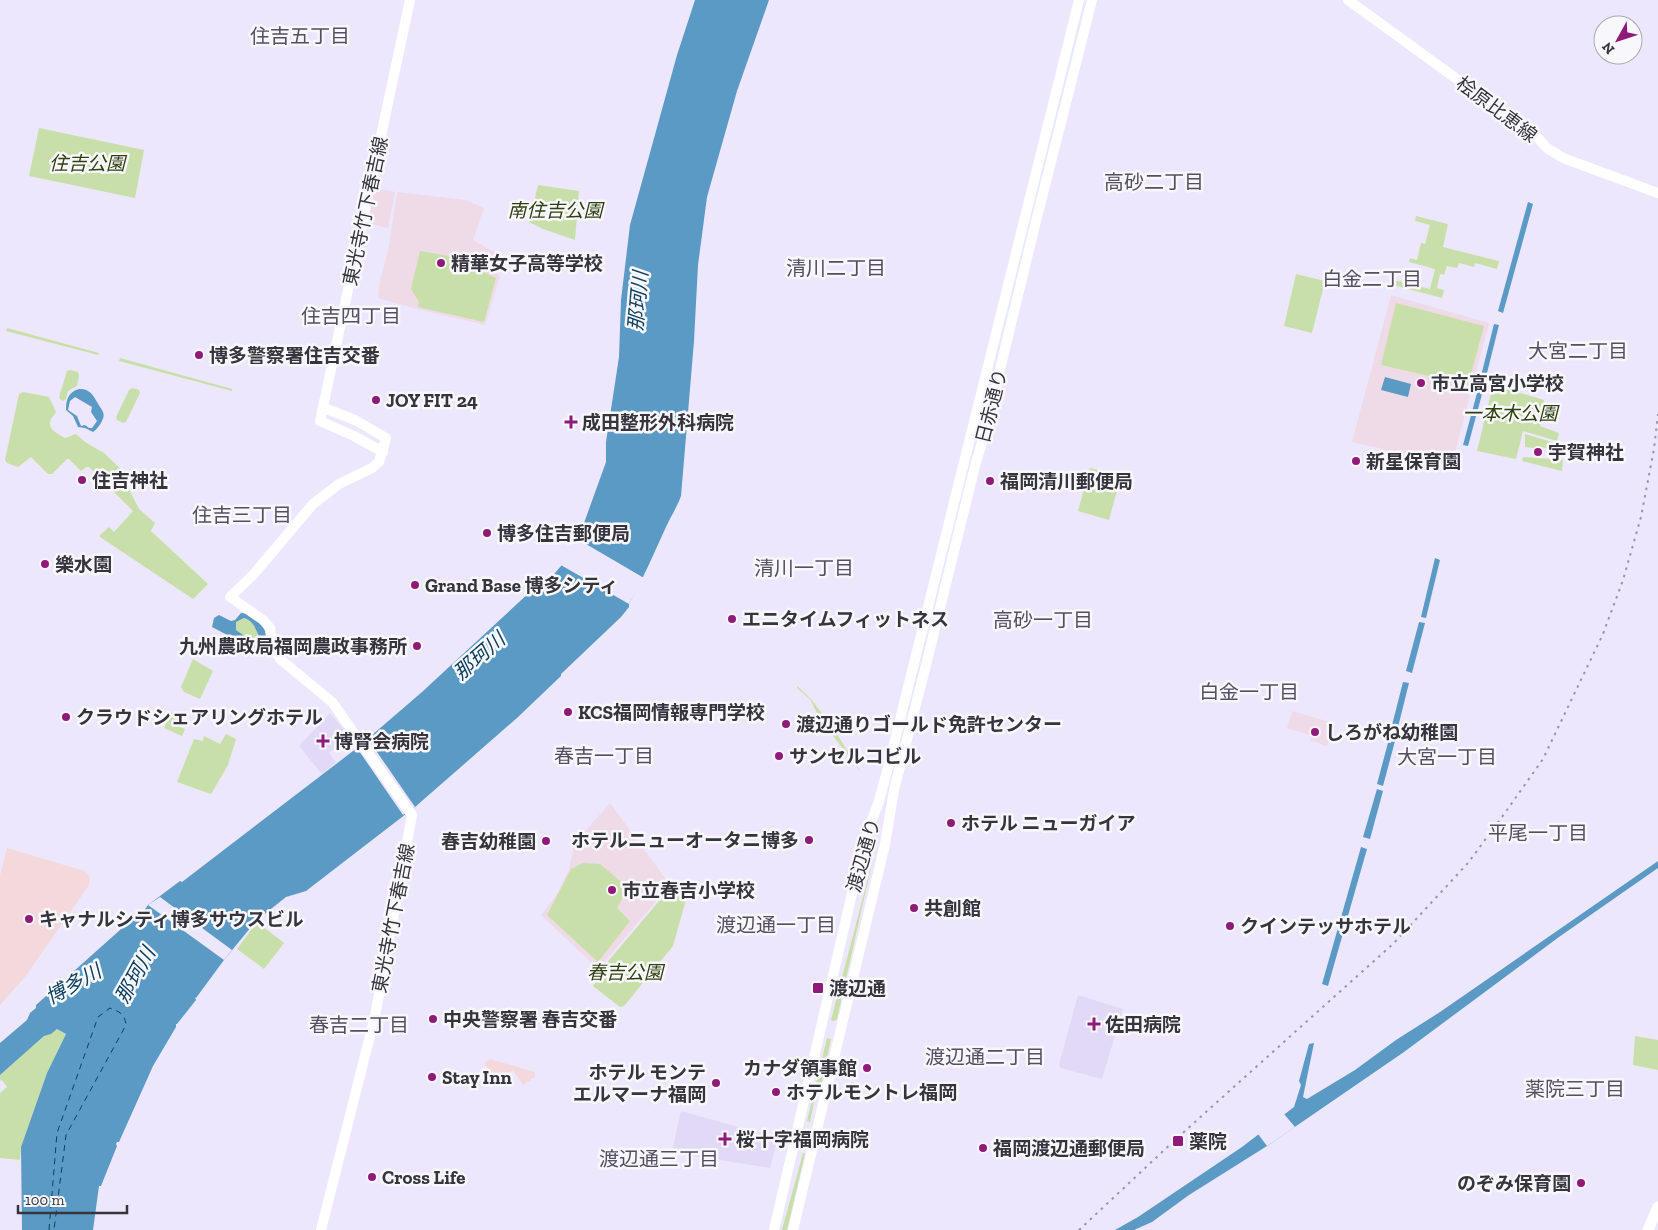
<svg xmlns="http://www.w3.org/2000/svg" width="1658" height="1230" font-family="'Zilla Slab','Noto Sans JP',serif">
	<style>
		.commercial { fill: #f4d9dc }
		.built { fill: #e1d9f6 }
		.education { fill: #efdae8 }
		.green { fill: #c9dfa9 }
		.water { fill: #5a9ac5; fill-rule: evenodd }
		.pier { fill: #ede7fd }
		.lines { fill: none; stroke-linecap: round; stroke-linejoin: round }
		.ferry { stroke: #0d415e; stroke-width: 1; stroke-dasharray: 6 5; stroke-linecap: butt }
		.secondary { stroke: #fff; stroke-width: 10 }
		.primary { stroke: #fff; stroke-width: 11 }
		.rail { stroke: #9995a5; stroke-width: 2; stroke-dasharray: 2.5 5; stroke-linecap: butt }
		.poi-dot { fill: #8f1a7a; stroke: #f8f7fc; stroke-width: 2 }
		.labels { text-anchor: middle; stroke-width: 5; stroke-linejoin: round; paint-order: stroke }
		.street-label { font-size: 19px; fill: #36343c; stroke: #f8f7fc }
		.park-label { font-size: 19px; font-style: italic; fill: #2f4010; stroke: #f8f7fc }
		.poi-label { font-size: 19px; font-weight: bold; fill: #36343c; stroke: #f8f7fc; text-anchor: start }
		.neighbourhood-label { font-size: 20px; fill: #544f61; stroke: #f8f7fc }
		.water-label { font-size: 20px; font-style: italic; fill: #0d415e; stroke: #f8f7fc }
	</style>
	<rect width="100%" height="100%" fill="#ede7fd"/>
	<g class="commercial">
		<path d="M7,848L85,871L88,874L90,878L89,885L25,977L0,1005V875Z"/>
		<path d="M490,1059L535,1072V1077L523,1085L513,1070L496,1082L484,1063Z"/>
	</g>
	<g class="built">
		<path d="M330,713L349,736L329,753L336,762L322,774L299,746Z"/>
		<path d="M1078,995L1123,1009L1102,1079L1060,1068L1059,1065Z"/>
		<path d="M681,1111L774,1137L777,1141L770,1168L675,1153L672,1151Z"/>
	</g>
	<g class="education">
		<path d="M372,187L395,192L388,228L365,223Z"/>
		<path d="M397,192L466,200L484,208L473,240L500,255L494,271L500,276L485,325L417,309L378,298L379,286L389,246Z"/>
		<path d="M1391,295L1489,323L1451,468L1379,448L1352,442Z"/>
		<path d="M1292,711L1333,723L1327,746L1311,741L1312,736L1287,728Z"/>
		<path d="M610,803L670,885L598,969L541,915L556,896L569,870L574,844Z"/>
	</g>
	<g class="green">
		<path d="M39,128L144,150L135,198L29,176Z"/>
		<path d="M538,185L579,191L575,240L543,229L529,222Z"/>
		<path d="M1416,216L1448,224L1443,247L1499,261L1497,269L1475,263L1474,267L1459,263L1457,268L1447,266L1444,275L1440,274L1437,288L1444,290L1442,298L1389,284L1390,279L1430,289L1435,269L1409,262L1410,258L1417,260L1421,243L1425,244L1430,225L1415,221Z"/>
		<path d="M420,251L449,256L496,278L484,322L418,307L419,302L411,289Z"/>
		<path d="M1296,274L1325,281L1312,333L1284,326Z"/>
		<path d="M1396,303L1484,326L1468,385L1381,365Z"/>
		<path d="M7,328L99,353L98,355L6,331Z"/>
		<path d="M120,358L232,389V391L119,361Z"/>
		<path d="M70,370L78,372L79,376L77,386L68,391L66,399L63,401L60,399L59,397L67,371Z"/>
		<path d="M1493,385L1544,400L1540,426L1559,433L1557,441L1523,431L1516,459L1477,451Z"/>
		<path d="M132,388L139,390L140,393L126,422L123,423L117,420L116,417L129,390Z"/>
		<path d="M23,392L49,397L56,412C55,414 53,416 51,419C46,429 58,434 65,438L76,434L85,442L104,453L126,474L128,487L139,509L155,523L151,531L208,584L193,599L100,537V535L109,527L114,532L133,511L89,467H86L81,471L69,459H67L52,474H48L31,457L18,467L7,463L5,460L19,394Z"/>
		<path d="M1525,434L1565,446L1564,454L1555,453L1554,450L1541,447V449L1525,447Z"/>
		<path d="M1523,457L1563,460L1562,471L1522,461Z"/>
		<path d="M1090,468L1121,476L1109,520L1078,511Z"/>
		<path d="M244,618C254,622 258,630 261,639L259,641L249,639L236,630V622Z"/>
		<path d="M193,659L213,671L200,699L184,692L181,687Z"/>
		<path d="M797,686L810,698L831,725L862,774L819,717L810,699L797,688Z"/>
		<path d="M171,712L184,718L180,727L185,729L182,736L164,728Z"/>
		<path d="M226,734L236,739L228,765L211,794L177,782L194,739L203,741L204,736L220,744Z"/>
		<path d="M877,841L837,1019L834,1021L831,1020C846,960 863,901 877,841Z"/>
		<path d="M583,863L600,864L620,881L626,892L617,908L630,921L598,962L547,915L571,869Z"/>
		<path d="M689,889L673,946L624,1006L620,1007L593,986L599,978V972L666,893Z"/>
		<path d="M257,922L284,943L264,969L237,949Z"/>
		<path d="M57,1029L66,1034L47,1073L21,1147L20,1160L0,1158V1093L7,1087L2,1080L0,1081V1075L44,1036L51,1034Z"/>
		<path d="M1635,1036L1658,1040V1070L1633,1065Z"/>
		<path d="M827,1038L831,1039L821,1087L815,1097L810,1122L807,1121Z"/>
		<path d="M803,1153L805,1154L787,1230H782Z"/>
	</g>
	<g class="water">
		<path d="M695,0H769L737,91L707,197L698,265L694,341L681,496C677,507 671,516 666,527C654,553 643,579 629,604V607L621,617L561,674V676L517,718L415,807L306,891L286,897L256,921L224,960L196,998L195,997L196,1000L177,1024H176V1027L153,1066L119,1142H117L116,1144L117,1146L101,1186H99L93,1230H22L21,1147L47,1073L66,1034L57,1029L51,1034L44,1036L0,1075V1043L27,1020L30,1013L36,1008V1005L139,913L141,915L148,905L180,881L182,882L357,748L422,692L531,591L543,587L561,566L584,523L606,462V442L619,357L621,300L630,225L677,55Z"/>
		<path d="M1528,202L1533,204L1503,313L1498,311Z"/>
		<path d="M1494,324L1499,325L1486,377L1481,376Z"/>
		<path d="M1385,377L1411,384L1408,397L1381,390Z"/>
		<path d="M1480,382L1485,383L1468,446L1463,445Z"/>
		<path d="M79,389C88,388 93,394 97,402C102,411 107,413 101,423C98,427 97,429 93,432L85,428L78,427L73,416L66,410C66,400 68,392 79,389ZM75,397L92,407L91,412L97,421L92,428H89L85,425L81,426L77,416L68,410L70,401Z"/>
		<path d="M1435,558L1440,560L1426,618L1421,617Z"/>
		<path d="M241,613C255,614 268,627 266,641L262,643L263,645L259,648L250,647L212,627L214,618L219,615L231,621L235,620ZM244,618C256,622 255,631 261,639L259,641L249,639L236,630V622Z"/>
		<path d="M1419,622L1425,623L1412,673L1406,671Z"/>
		<path d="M1403,682L1409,683L1396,735L1390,733Z"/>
		<path d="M1389,739L1395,741L1383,786L1377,784Z"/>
		<path d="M1377,789L1383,791L1370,839L1363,837Z"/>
		<path d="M1361,847L1367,849L1328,986L1322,984Z"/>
		<path d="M1658,861V868L1559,937L1404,1052L1267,1146L1189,1195L1152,1222L1134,1230H1115L1138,1217L1242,1147L1294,1107L1301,1085L1299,1081L1309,1044L1314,1043L1303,1097L1307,1099L1355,1070L1396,1040L1440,1012Z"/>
	</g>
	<g class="pier">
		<path d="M574,537L644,578L629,604L559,564Z"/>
		<path d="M368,739L415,807L403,815L357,748Z"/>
		<path d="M160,897L232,950L224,960L148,905Z"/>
		<path d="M1284,1114L1295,1127L1267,1146L1258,1134Z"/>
	</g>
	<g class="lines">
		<path class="ferry" d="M49,1230L57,1133L98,1017L110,1008C120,1012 125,1014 126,1025L66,1135L54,1230"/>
		<g class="secondary">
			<path d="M1348,0L1538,138L1547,148L1563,158L1658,193"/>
			<path d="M383,452L354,436L320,421L410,0"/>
			<path d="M321,1230L375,1016L412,815L332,702L280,659L272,645L270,628L263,620L230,597L253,575L313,504L339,484L372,468L379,462L386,438L355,420L324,408"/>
			<path d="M774,1230L860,859L865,839L879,801L890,760L1079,0"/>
			<path d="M793,1230L885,844L894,790L924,673L975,466L983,439L1036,221L1092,0"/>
		</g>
		<path class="primary" d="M1648,1230L1658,1207"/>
		<path class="rail" d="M1079,1230L1176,1139L1394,943L1468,863L1507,810L1543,759L1603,634L1623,580L1641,517L1654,449L1658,414"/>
	</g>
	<g class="poi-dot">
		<circle cx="441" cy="263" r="5"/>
		<circle cx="199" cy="355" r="5"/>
		<circle cx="1421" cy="383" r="5"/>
		<circle cx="376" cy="400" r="5"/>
		<path d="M568.5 414.5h5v5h5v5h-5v5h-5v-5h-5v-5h5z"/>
		<circle cx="1538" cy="452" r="5"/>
		<circle cx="1356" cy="461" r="5"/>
		<circle cx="82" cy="480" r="5"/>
		<circle cx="990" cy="481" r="5"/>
		<circle cx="487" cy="533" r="5"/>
		<circle cx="45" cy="564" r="5"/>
		<circle cx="415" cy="585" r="5"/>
		<circle cx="732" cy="619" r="5"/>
		<circle cx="417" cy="646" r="5"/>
		<circle cx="568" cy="712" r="5"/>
		<circle cx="66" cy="717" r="5"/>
		<circle cx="786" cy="724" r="5"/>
		<circle cx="1315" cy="732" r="5"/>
		<path d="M320.5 733.5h5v5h5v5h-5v5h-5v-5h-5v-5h5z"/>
		<circle cx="779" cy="756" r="5"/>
		<circle cx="951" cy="823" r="5"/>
		<circle cx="809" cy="840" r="5"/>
		<circle cx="546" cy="841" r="5"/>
		<circle cx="612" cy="890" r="5"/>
		<circle cx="914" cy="908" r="5"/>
		<circle cx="29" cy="919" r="5"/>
		<circle cx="1230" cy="926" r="5"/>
		<rect x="812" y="982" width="12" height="12" rx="2.5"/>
		<circle cx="433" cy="1019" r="5"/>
		<path d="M1091.5 1016.5h5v5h5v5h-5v5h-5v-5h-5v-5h5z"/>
		<circle cx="867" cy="1068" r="5"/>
		<circle cx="432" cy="1077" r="5"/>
		<circle cx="716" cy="1083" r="5"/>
		<circle cx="776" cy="1092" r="5"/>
		<path d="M722.5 1131.5h5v5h5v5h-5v5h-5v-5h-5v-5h5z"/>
		<rect x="1172" y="1135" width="12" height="12" rx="2.5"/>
		<circle cx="983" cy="1148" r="5"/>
		<circle cx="372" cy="1177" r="5"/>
		<circle cx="1581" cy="1183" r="5"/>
	</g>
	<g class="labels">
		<g class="street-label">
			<text transform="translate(1497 109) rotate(37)" y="7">桧原比恵線</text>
			<text transform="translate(365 211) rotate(-78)" y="7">東光寺竹下春吉線</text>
			<text transform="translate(991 406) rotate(-76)" y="7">日赤通り</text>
			<text transform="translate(863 855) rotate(-74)" y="7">渡辺通り</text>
			<text transform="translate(393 918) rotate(-79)" y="7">東光寺竹下春吉線</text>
		</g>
		<g class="park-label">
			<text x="87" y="170">住吉公園</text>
			<text x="555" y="217">南住吉公園</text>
			<text x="1510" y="420">一本木公園</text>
			<text x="625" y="979">春吉公園</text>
		</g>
		<g class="poi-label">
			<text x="451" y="270">精華女子高等学校</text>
			<text x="209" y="362">博多警察署住吉交番</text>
			<text x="1431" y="390">市立高宮小学校</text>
			<text x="386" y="407">JOY FIT 24</text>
			<text x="582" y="429">成田整形外科病院</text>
			<text x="1548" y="459">宇賀神社</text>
			<text x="1366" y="468">新星保育園</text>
			<text x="92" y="487">住吉神社</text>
			<text x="1000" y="488">福岡清川郵便局</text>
			<text x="497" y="540">博多住吉郵便局</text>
			<text x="55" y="571">樂水園</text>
			<text x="425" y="592">Grand Base 博多シティ</text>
			<text x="742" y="626">エニタイムフィットネス</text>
			<text x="407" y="653" text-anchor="end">九州農政局福岡農政事務所</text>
			<text x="578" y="719">KCS福岡情報専門学校</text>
			<text x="76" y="724">クラウドシェアリングホテル</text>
			<text x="796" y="731">渡辺通りゴールド免許センター</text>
			<text x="1325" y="739">しろがね幼稚園</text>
			<text x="334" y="748">博腎会病院</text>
			<text x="789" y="763">サンセルコビル</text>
			<text x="961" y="830">ホテル ニューガイア</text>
			<text x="799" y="847" text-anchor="end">ホテルニューオータニ博多</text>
			<text x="536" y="848" text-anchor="end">春吉幼稚園</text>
			<text x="622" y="897">市立春吉小学校</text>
			<text x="924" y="915">共創館</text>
			<text x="39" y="926">キャナルシティ博多サウスビル</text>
			<text x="1240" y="933">クインテッサホテル</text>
			<text x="829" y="995">渡辺通</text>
			<text x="443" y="1026">中央警察署 春吉交番</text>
			<text x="1105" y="1031">佐田病院</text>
			<text x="857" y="1075" text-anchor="end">カナダ領事館</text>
			<text x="706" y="1079" text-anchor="end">ホテル モンテ<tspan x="706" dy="22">エルマーナ福岡</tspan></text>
			<text x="442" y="1084">Stay Inn</text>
			<text x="786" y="1099">ホテルモントレ福岡</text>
			<text x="736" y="1146">桜十字福岡病院</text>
			<text x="1189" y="1148">薬院</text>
			<text x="993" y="1155">福岡渡辺通郵便局</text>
			<text x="382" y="1184">Cross Life</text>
			<text x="1571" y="1190" text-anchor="end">のぞみ保育園</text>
		</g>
		<g class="neighbourhood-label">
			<text x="300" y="43">住吉五丁目</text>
			<text x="1154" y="189">高砂二丁目</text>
			<text x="836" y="275">清川二丁目</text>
			<text x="1372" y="286">白金二丁目</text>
			<text x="351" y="323">住吉四丁目</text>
			<text x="1578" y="358">大宮二丁目</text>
			<text x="242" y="522">住吉三丁目</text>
			<text x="804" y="575">清川一丁目</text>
			<text x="1043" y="627">高砂一丁目</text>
			<text x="1249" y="699">白金一丁目</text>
			<text x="604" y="763">春吉一丁目</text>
			<text x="1447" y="764">大宮一丁目</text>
			<text x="1538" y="840">平尾一丁目</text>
			<text x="776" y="932">渡辺通一丁目</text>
			<text x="359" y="1032">春吉二丁目</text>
			<text x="985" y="1064">渡辺通二丁目</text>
			<text x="1575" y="1096">薬院三丁目</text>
			<text x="659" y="1166">渡辺通三丁目</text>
		</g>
		<g class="water-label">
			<text transform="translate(638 301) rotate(-85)" y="7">那珂川</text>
			<text transform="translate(479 656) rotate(-41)" y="7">那珂川</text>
			<text transform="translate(135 975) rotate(-61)" y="7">那珂川</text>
			<text transform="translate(73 984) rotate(-29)" y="7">博多川</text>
		</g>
	</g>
	<g transform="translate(1618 40) rotate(230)"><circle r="24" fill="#f8f7fc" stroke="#aaa9af"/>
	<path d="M0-4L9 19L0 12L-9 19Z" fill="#8f1a7a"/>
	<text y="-8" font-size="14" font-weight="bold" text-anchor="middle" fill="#36343c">N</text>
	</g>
	<path d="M18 1205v8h109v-8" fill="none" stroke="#36343c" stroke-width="2.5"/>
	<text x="25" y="1205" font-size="15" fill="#36343c" stroke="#f8f7fc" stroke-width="4" paint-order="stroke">100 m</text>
</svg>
